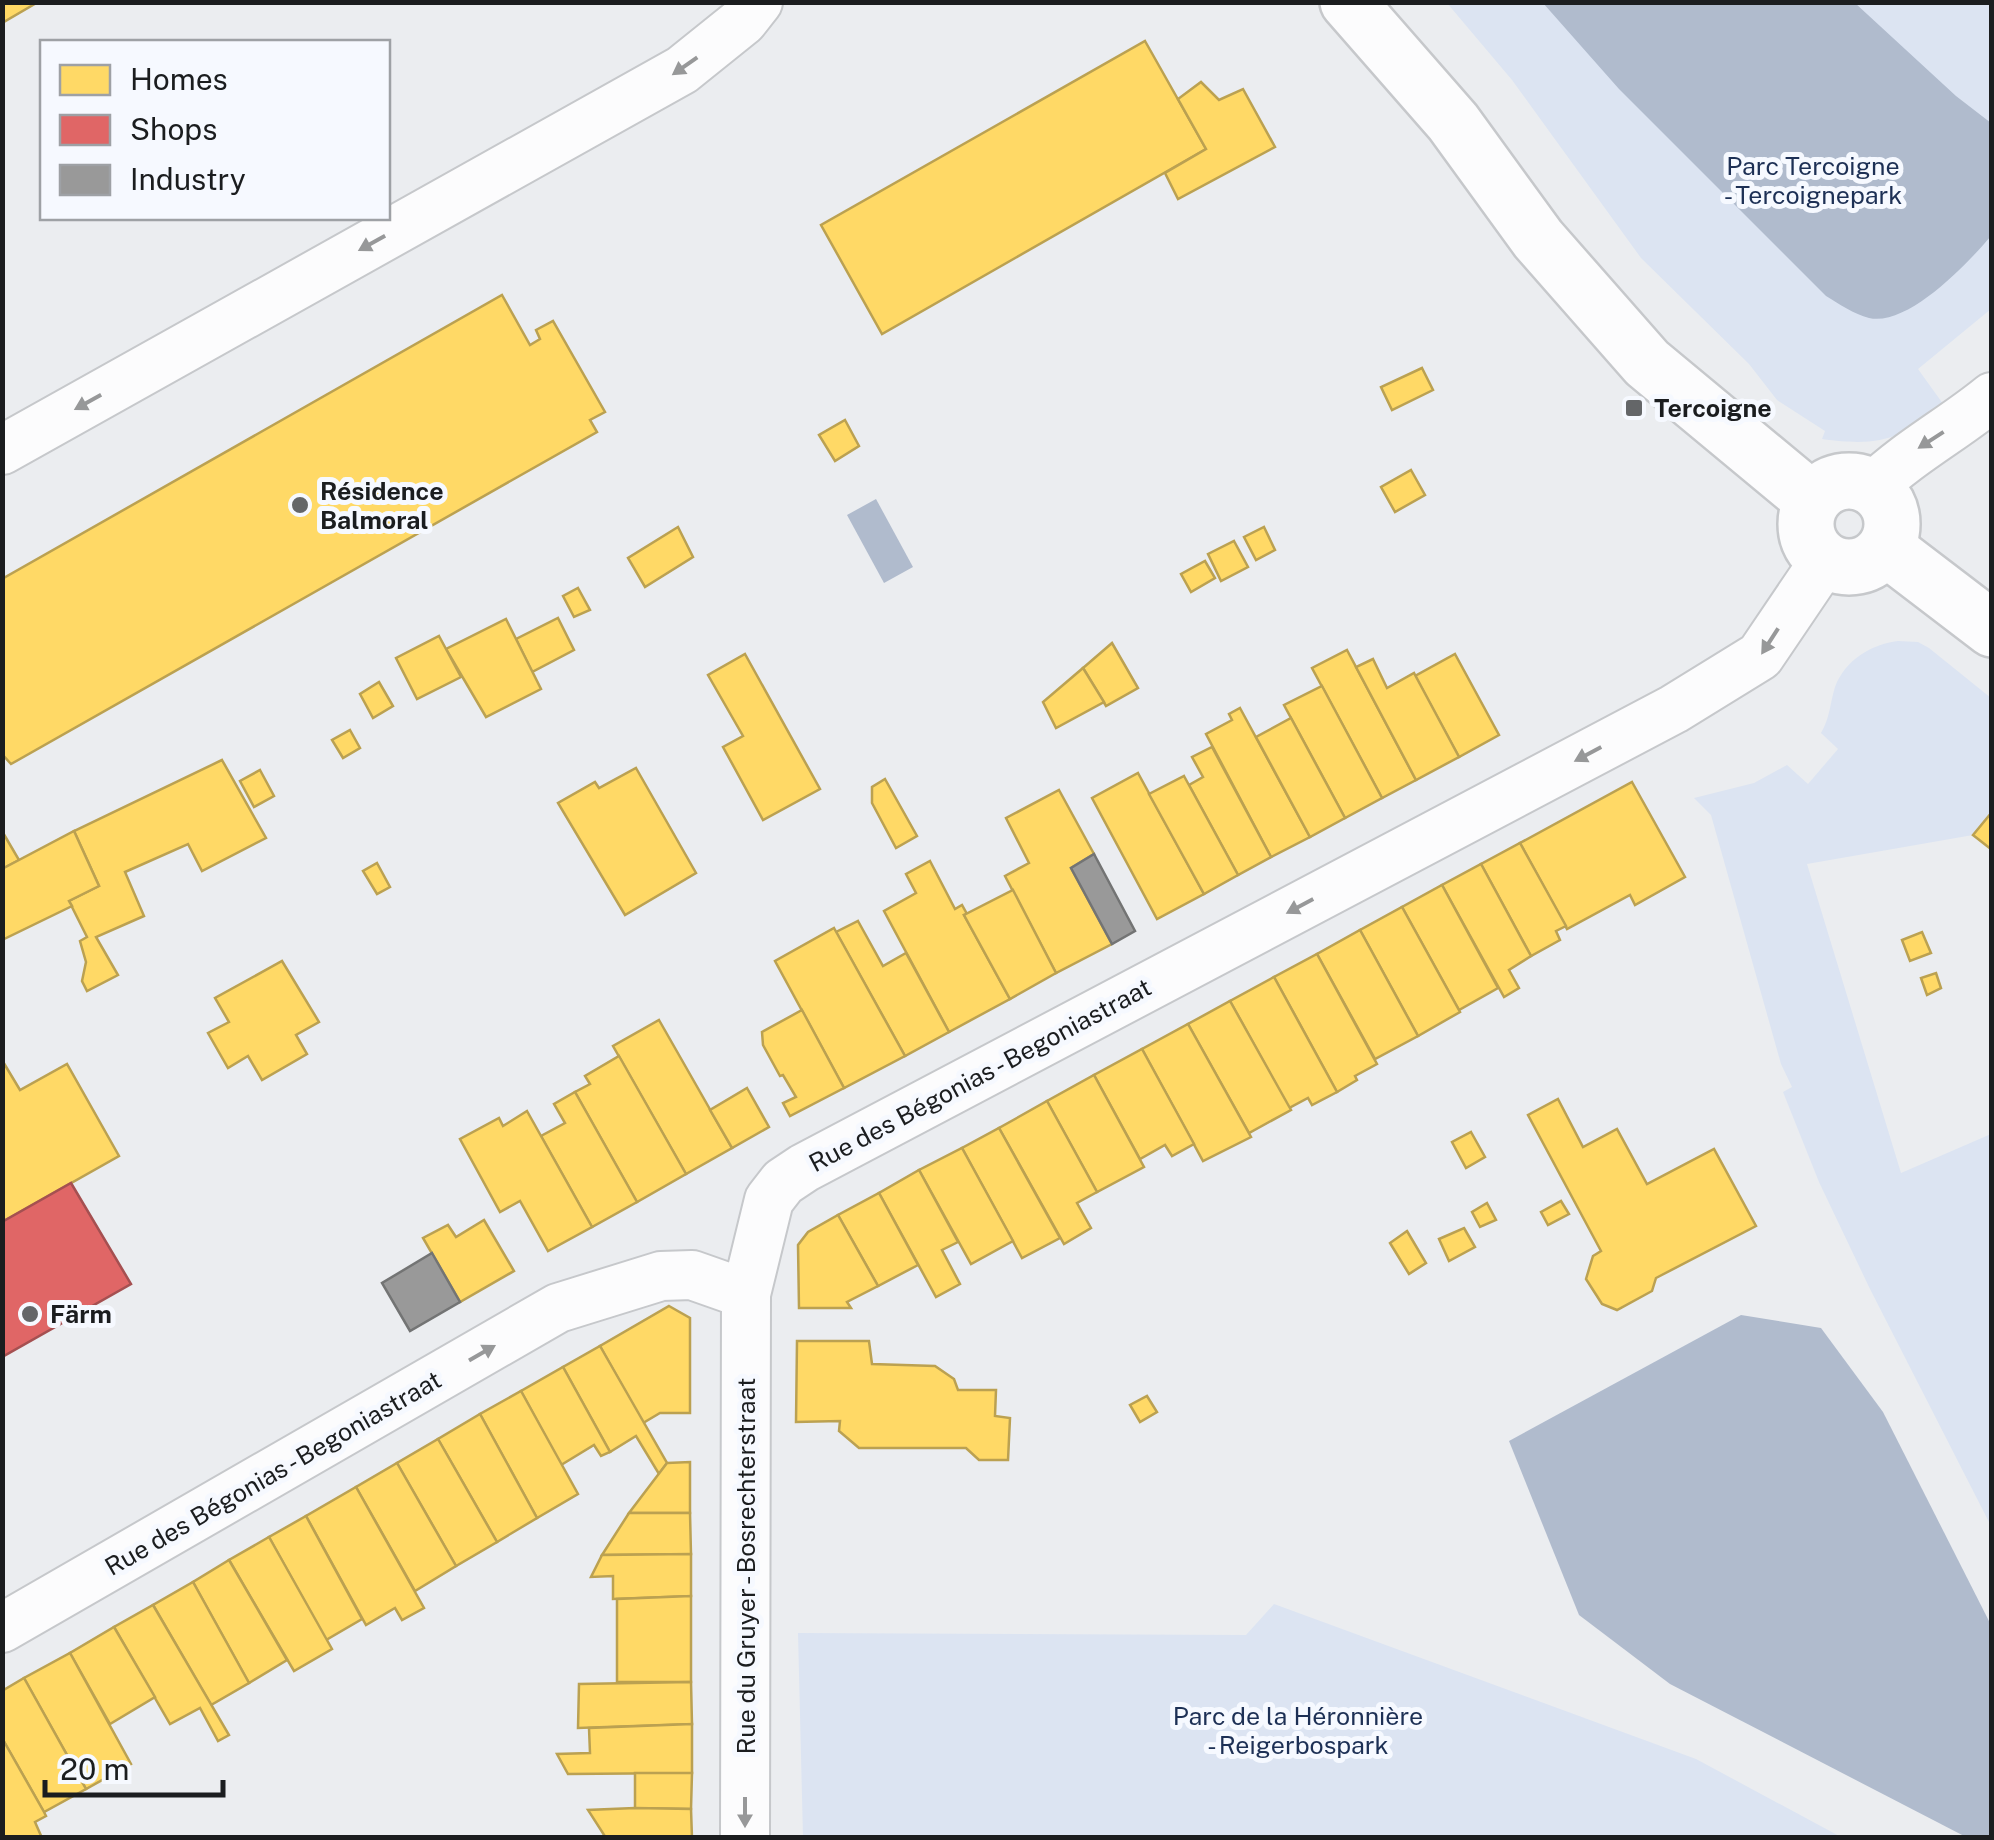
<svg xmlns="http://www.w3.org/2000/svg" width="1994" height="1840" font-family="'Public Sans',sans-serif">
	<style>
		.green { fill: #dce4f2 }
		.water { fill: #b0bbcd }
		.homes { fill: #ffd966; stroke: #bba151; stroke-width: 2.5 }
		.shops { fill: #e06666; stroke: #a55051; stroke-width: 2.5 }
		.industry { fill: #999; stroke: #737474; stroke-width: 2.5 }
		.lines { fill: none; stroke-linecap: round; stroke-linejoin: round }
		.street-casing { stroke: #c6c8cb; stroke-width: 52 }
		.secondary-casing { stroke: #c6c8cb; stroke-width: 60 }
		.street { stroke: #fcfcfd; stroke-width: 48 }
		.secondary { stroke: #fcfcfd; stroke-width: 55 }
		.oneway { fill: #979899 }
		.poi-dot { fill: #646668; stroke: #f6f9ff; stroke-width: 4 }
		.labels { text-anchor: middle; stroke-width: 10; stroke-linejoin: round; paint-order: stroke }
		.park-label { font-size: 25px; fill: #1d3055; stroke: #f6f9ff }
		.poi-label { font-size: 25px; font-weight: bold; fill: #1b1d1f; stroke: #f6f9ff; text-anchor: start }
		.street-label { font-size: 25px; fill: #1b1d1f; stroke: #f6f9ff }
	</style>
	<rect width="100%" height="100%" fill="#ebedf0"/>
	<g class="green">
		<path d="M1447,3H1987L1992,8L1991,309L1918,369L1946,408C1896,439 1881,447 1822,439L1825,431L1777,400L1749,364L1641,258L1512,80Z"/>
		<path d="M1898,641L1918,642L1929,648L1991,698V812L1973,835L1807,864L1901,1173L1991,1134V1526L1870,1289L1819,1182L1783,1092L1792,1087L1781,1064L1711,815L1694,798L1754,783L1787,765L1808,784L1838,749L1821,733C1830,718 1830,703 1835,687C1845,660 1872,644 1898,641Z"/>
		<path d="M1274,1604L1696,1759L1841,1837H803L798,1633L1246,1635Z"/>
	</g>
	<g class="water">
		<path d="M1543,3H1855L1956,96L1991,123V236C1968,263 1908,327 1869,318C1854,314 1839,304 1826,296L1619,89Z"/>
		<path d="M876,499L913,567L884,583L847,515Z"/>
		<path d="M1741,1315L1821,1328L1883,1412L1991,1625V1837H1966L1670,1684L1579,1615L1509,1441Z"/>
	</g>
	<g class="homes">
		<path d="M2,2H38L2,23Z"/>
		<path d="M1145,41L1206,149L882,334L821,225Z"/>
		<path d="M1201,82L1219,100L1243,89L1275,147L1178,199L1165,173L1206,149L1178,99Z"/>
		<path d="M502,295L530,345L540,339L536,330L553,321L605,412L590,420L597,432L11,764L2,754V579Z"/>
		<path d="M1422,368L1433,390L1392,410L1381,387Z"/>
		<path d="M845,420L859,446L835,461L819,435Z"/>
		<path d="M1411,470L1425,495L1395,512L1381,487Z"/>
		<path d="M678,527L693,557L645,587L628,558Z"/>
		<path d="M1264,527L1275,550L1256,560L1244,537Z"/>
		<path d="M1234,541L1248,567L1221,581L1208,554Z"/>
		<path d="M1205,561L1215,578L1191,592L1181,574Z"/>
		<path d="M578,588L590,610L574,617L563,596Z"/>
		<path d="M558,618L574,650L532,672L516,639Z"/>
		<path d="M506,619L541,689L486,717L446,649Z"/>
		<path d="M439,636L461,677L417,699L396,658Z"/>
		<path d="M1112,643L1138,688L1106,706L1083,668Z"/>
		<path d="M1347,650L1416,780L1382,798L1312,668Z"/>
		<path d="M745,654L820,789L763,820L723,747L743,736L708,675Z"/>
		<path d="M1455,654L1499,735L1459,757L1415,676Z"/>
		<path d="M1373,659L1387,688L1414,673L1459,757L1416,780L1356,667Z"/>
		<path d="M1083,668L1104,702L1056,728L1043,702Z"/>
		<path d="M379,682L393,706L373,718L360,694Z"/>
		<path d="M1322,686L1382,798L1345,818L1284,705Z"/>
		<path d="M1240,708L1310,837L1271,857L1206,734L1232,720L1229,714Z"/>
		<path d="M1291,718L1345,818L1310,837L1256,737Z"/>
		<path d="M350,730L360,748L343,758L332,740Z"/>
		<path d="M1212,747L1271,857L1238,875L1189,785L1203,777L1192,757Z"/>
		<path d="M222,760L266,838L202,871L188,844L125,872L144,916L96,937L118,975L87,991L82,981L86,962L80,941L87,937L69,901L99,886L74,831Z"/>
		<path d="M636,768L696,873L625,915L558,803L595,782L599,788Z"/>
		<path d="M260,770L274,796L254,807L240,781Z"/>
		<path d="M1138,773L1204,894L1157,919L1092,798Z"/>
		<path d="M1184,776L1238,875L1204,894L1149,794Z"/>
		<path d="M885,779L917,836L896,848L872,803V787Z"/>
		<path d="M1632,782L1685,877L1635,905L1630,895L1567,929L1520,843Z"/>
		<path d="M1059,790L1094,854L1071,868L1112,944L1056,973L1005,876L1029,863L1006,818Z"/>
		<path d="M1992,812V850L1973,835Z"/>
		<path d="M2,831L19,860L2,869Z"/>
		<path d="M74,831L99,886L69,901L72,906L2,940V869Z"/>
		<path d="M1520,843L1566,926L1556,931L1560,940L1531,956L1481,864Z"/>
		<path d="M930,861L955,909L962,905L967,914L964,915L1010,999L949,1032L884,911L916,893L906,874Z"/>
		<path d="M377,863L390,887L377,894L363,871Z"/>
		<path d="M1481,864L1531,956L1509,970L1519,988L1504,997L1442,885Z"/>
		<path d="M1442,885L1498,988L1459,1010L1402,907Z"/>
		<path d="M1013,890L1056,973L1010,999L964,915Z"/>
		<path d="M1402,907L1460,1012L1418,1036L1360,930Z"/>
		<path d="M858,921L883,966L906,953L949,1032L905,1056L836,932Z"/>
		<path d="M834,928L905,1056L844,1088L775,961Z"/>
		<path d="M1360,930L1418,1036L1375,1059L1317,954Z"/>
		<path d="M1922,932L1931,953L1910,961L1902,940Z"/>
		<path d="M1317,954L1377,1064L1355,1076L1357,1080L1337,1092L1274,977Z"/>
		<path d="M282,961L319,1022L296,1035L307,1054L262,1080L248,1056L228,1068L208,1033L229,1022L215,998Z"/>
		<path d="M1936,973L1941,988L1927,995L1921,978Z"/>
		<path d="M1274,977L1337,1092L1312,1105L1308,1098L1289,1108L1230,1001Z"/>
		<path d="M1230,1001L1291,1110L1249,1133L1188,1024Z"/>
		<path d="M802,1010L844,1088L790,1116L783,1103L796,1097L783,1075L780,1076L763,1045L762,1032Z"/>
		<path d="M659,1020L732,1148L686,1174L613,1046Z"/>
		<path d="M1188,1024L1251,1137L1203,1161L1142,1049Z"/>
		<path d="M1142,1049L1194,1144L1172,1156L1165,1145L1140,1159L1094,1075Z"/>
		<path d="M619,1056L686,1174L637,1202L575,1092L590,1084L585,1076Z"/>
		<path d="M2,1060L20,1090L67,1064L119,1156L2,1222Z"/>
		<path d="M1094,1075L1144,1167L1097,1192L1047,1101Z"/>
		<path d="M747,1088L769,1127L732,1148L710,1110Z"/>
		<path d="M575,1092L637,1202L592,1227L541,1136L565,1123L554,1104Z"/>
		<path d="M1558,1099L1583,1147L1617,1129L1647,1184L1714,1149L1756,1226L1656,1278L1652,1291L1617,1310L1602,1304L1586,1279L1593,1256L1601,1251L1528,1115Z"/>
		<path d="M1047,1101L1097,1192L1077,1203L1091,1228L1064,1244L999,1128Z"/>
		<path d="M527,1111L592,1227L548,1251L520,1201L500,1212L460,1139L499,1118L503,1126Z"/>
		<path d="M999,1128L1060,1238L1022,1258L962,1148Z"/>
		<path d="M1471,1132L1485,1157L1466,1168L1452,1142Z"/>
		<path d="M962,1148L1013,1241L971,1264L919,1170Z"/>
		<path d="M919,1170L958,1242L942,1250L960,1284L936,1297L879,1193Z"/>
		<path d="M879,1193L918,1265L878,1286L838,1215Z"/>
		<path d="M1561,1201L1569,1214L1548,1225L1541,1212Z"/>
		<path d="M1487,1203L1496,1220L1480,1227L1472,1212Z"/>
		<path d="M838,1215L878,1286L847,1302L851,1308H799L798,1245L808,1232Z"/>
		<path d="M484,1220L514,1271L460,1302L423,1238L448,1225L456,1237Z"/>
		<path d="M1464,1228L1475,1247L1449,1261L1439,1239Z"/>
		<path d="M1407,1231L1426,1263L1409,1274L1390,1243Z"/>
		<path d="M669,1306L690,1318V1413H660L643,1423L600,1346Z"/>
		<path d="M797,1341H869L872,1364L935,1366L954,1379L958,1390H996L995,1416L1010,1418L1008,1460H979L966,1448H859L839,1431L840,1421L796,1422Z"/>
		<path d="M600,1346L667,1463L659,1474L636,1436L610,1452L563,1367Z"/>
		<path d="M563,1367L610,1452L601,1456L594,1445L561,1465L521,1391Z"/>
		<path d="M521,1391L578,1494L537,1518L480,1414Z"/>
		<path d="M1147,1396L1157,1412L1140,1422L1130,1405Z"/>
		<path d="M480,1414L537,1518L497,1542L438,1439Z"/>
		<path d="M438,1439L497,1542L456,1566L397,1463Z"/>
		<path d="M690,1462V1513H629L667,1463Z"/>
		<path d="M397,1463L456,1566L415,1591L356,1487Z"/>
		<path d="M356,1487L424,1608L402,1620L395,1608L366,1625L306,1516Z"/>
		<path d="M629,1513H690L691,1554L602,1555Z"/>
		<path d="M306,1516L362,1619L326,1640L269,1537Z"/>
		<path d="M269,1537L332,1649L294,1671L229,1560Z"/>
		<path d="M691,1554V1596L613,1599V1576L591,1577L602,1555Z"/>
		<path d="M229,1560L287,1660L249,1683L193,1582Z"/>
		<path d="M193,1582L249,1683L211,1705L153,1605Z"/>
		<path d="M691,1596V1682H617V1599Z"/>
		<path d="M153,1605L229,1735L218,1741L200,1708L170,1724L114,1627Z"/>
		<path d="M114,1627L155,1697L110,1724L70,1653Z"/>
		<path d="M70,1653L131,1764L86,1789L24,1678Z"/>
		<path d="M24,1678L86,1789L44,1812L2,1738V1691Z"/>
		<path d="M691,1682L692,1724L578,1728L579,1684Z"/>
		<path d="M692,1724V1773L568,1774L557,1754L590,1753L589,1728Z"/>
		<path d="M2,1738L44,1812L46,1816L35,1822L42,1838H2Z"/>
		<path d="M635,1773H692L691,1809L635,1808Z"/>
		<path d="M635,1808L691,1809L692,1838H606L588,1810Z"/>
	</g>
	<path class="shops" d="M71,1183L131,1284L2,1357V1222Z"/>
	<g class="industry">
		<path d="M1094,854L1135,931L1112,944L1071,868Z"/>
		<path d="M432,1253L460,1302L410,1331L382,1283Z"/>
	</g>
	<g class="lines">
		<defs>
			<g id="street">
				<path d="M2,450L682,70L743,21L758,2"/>
				<path d="M1873,487C1909,452 1953,429 1992,397"/>
				<path d="M2,1628L558,1308L661,1276L692,1275L746,1294"/>
				<path d="M745,1838L746,1294L769,1200L783,1182L804,1168L1674,709L1760,656L1825,560"/>
			</g>
			<g id="secondary">
				<path d="M1348,2L1453,122L1538,239L1647,363L1812,500"/>
				<circle cx="1849" cy="524" r="43"/>
				<path d="M1886,548L1992,629"/>
			</g>
		</defs>
		<use href="#street" class="street-casing"/>
		<use href="#secondary" class="secondary-casing"/>
		<use href="#street" class="street"/>
		<use href="#secondary" class="secondary"/>
	</g>
	<defs><path id="oneway-solid" d="M-6-.8H1V-3.2L6.5 0L1 3.2V.8H-6Z" transform="scale(2.5)"/></defs>
	<g class="oneway">
		<use href="#oneway-solid" transform="translate(685 66) rotate(145)"/>
		<use href="#oneway-solid" transform="translate(372 243) rotate(151)"/>
		<use href="#oneway-solid" transform="translate(88 402) rotate(151)"/>
		<use href="#oneway-solid" transform="translate(1931 440) rotate(147)"/>
		<use href="#oneway-solid" transform="translate(1770 641) rotate(123)"/>
		<use href="#oneway-solid" transform="translate(1588 754) rotate(152)"/>
		<use href="#oneway-solid" transform="translate(1300 906) rotate(152)"/>
		<use href="#oneway-solid" transform="translate(482 1353) rotate(-30)"/>
		<use href="#oneway-solid" transform="translate(745 1812) rotate(90)"/>
	</g>
	<g class="poi-dot">
		<rect x="1624" y="398" width="20" height="20" rx="5"/>
		<circle cx="300" cy="505" r="10"/>
		<circle cx="30" cy="1314" r="10"/>
	</g>
	<g class="labels">
		<g class="park-label">
			<text x="1813" y="175">Parc Tercoigne<tspan x="1813" dy="29">- Tercoignepark</tspan></text>
			<text x="1298" y="1725">Parc de la Héronnière<tspan x="1298" dy="29">- Reigerbospark</tspan></text>
		</g>
		<g class="poi-label">
			<text x="1654" y="417">Tercoigne</text>
			<text x="320" y="500">Résidence<tspan x="320" dy="29">Balmoral</tspan></text>
			<text x="50" y="1323">Färm</text>
		</g>
		<g class="street-label">
			<text transform="translate(980 1075) rotate(-28)" y="9">Rue des Bégonias - Begoniastraat</text>
			<text transform="translate(273 1473) rotate(-30)" y="9">Rue des Bégonias - Begoniastraat</text>
			<text transform="translate(746 1566) rotate(-90)" y="9">Rue du Gruyer - Bosrechterstraat</text>
		</g>
	</g>
	<rect width="1994" height="1840" fill="none" stroke="#1b1d1f" stroke-width="10"/>
	<rect x="40" y="40" width="350" height="180" fill="#f6f9ff" stroke="#9ea1a5" stroke-width="2.5"/>
	<rect x="60" y="65" width="50" height="30" fill="#ffd966" stroke="#9ea1a5" stroke-width="2.5"/>
	<text x="130" y="90" font-size="30" fill="#1b1d1f">Homes</text>
	<rect x="60" y="115" width="50" height="30" fill="#e06666" stroke="#9ea1a5" stroke-width="2.5"/>
	<text x="130" y="140" font-size="30" fill="#1b1d1f">Shops</text>
	<rect x="60" y="165" width="50" height="30" fill="#999999" stroke="#9ea1a5" stroke-width="2.5"/>
	<text x="130" y="190" font-size="30" fill="#1b1d1f">Industry</text>
	<path d="M45 1780v15h178v-15" fill="none" stroke="#1b1d1f" stroke-width="5"/>
	<text x="60" y="1780" font-size="30" fill="#1b1d1f" stroke="#f6f9ff" stroke-width="8" paint-order="stroke">20 m</text>
</svg>
